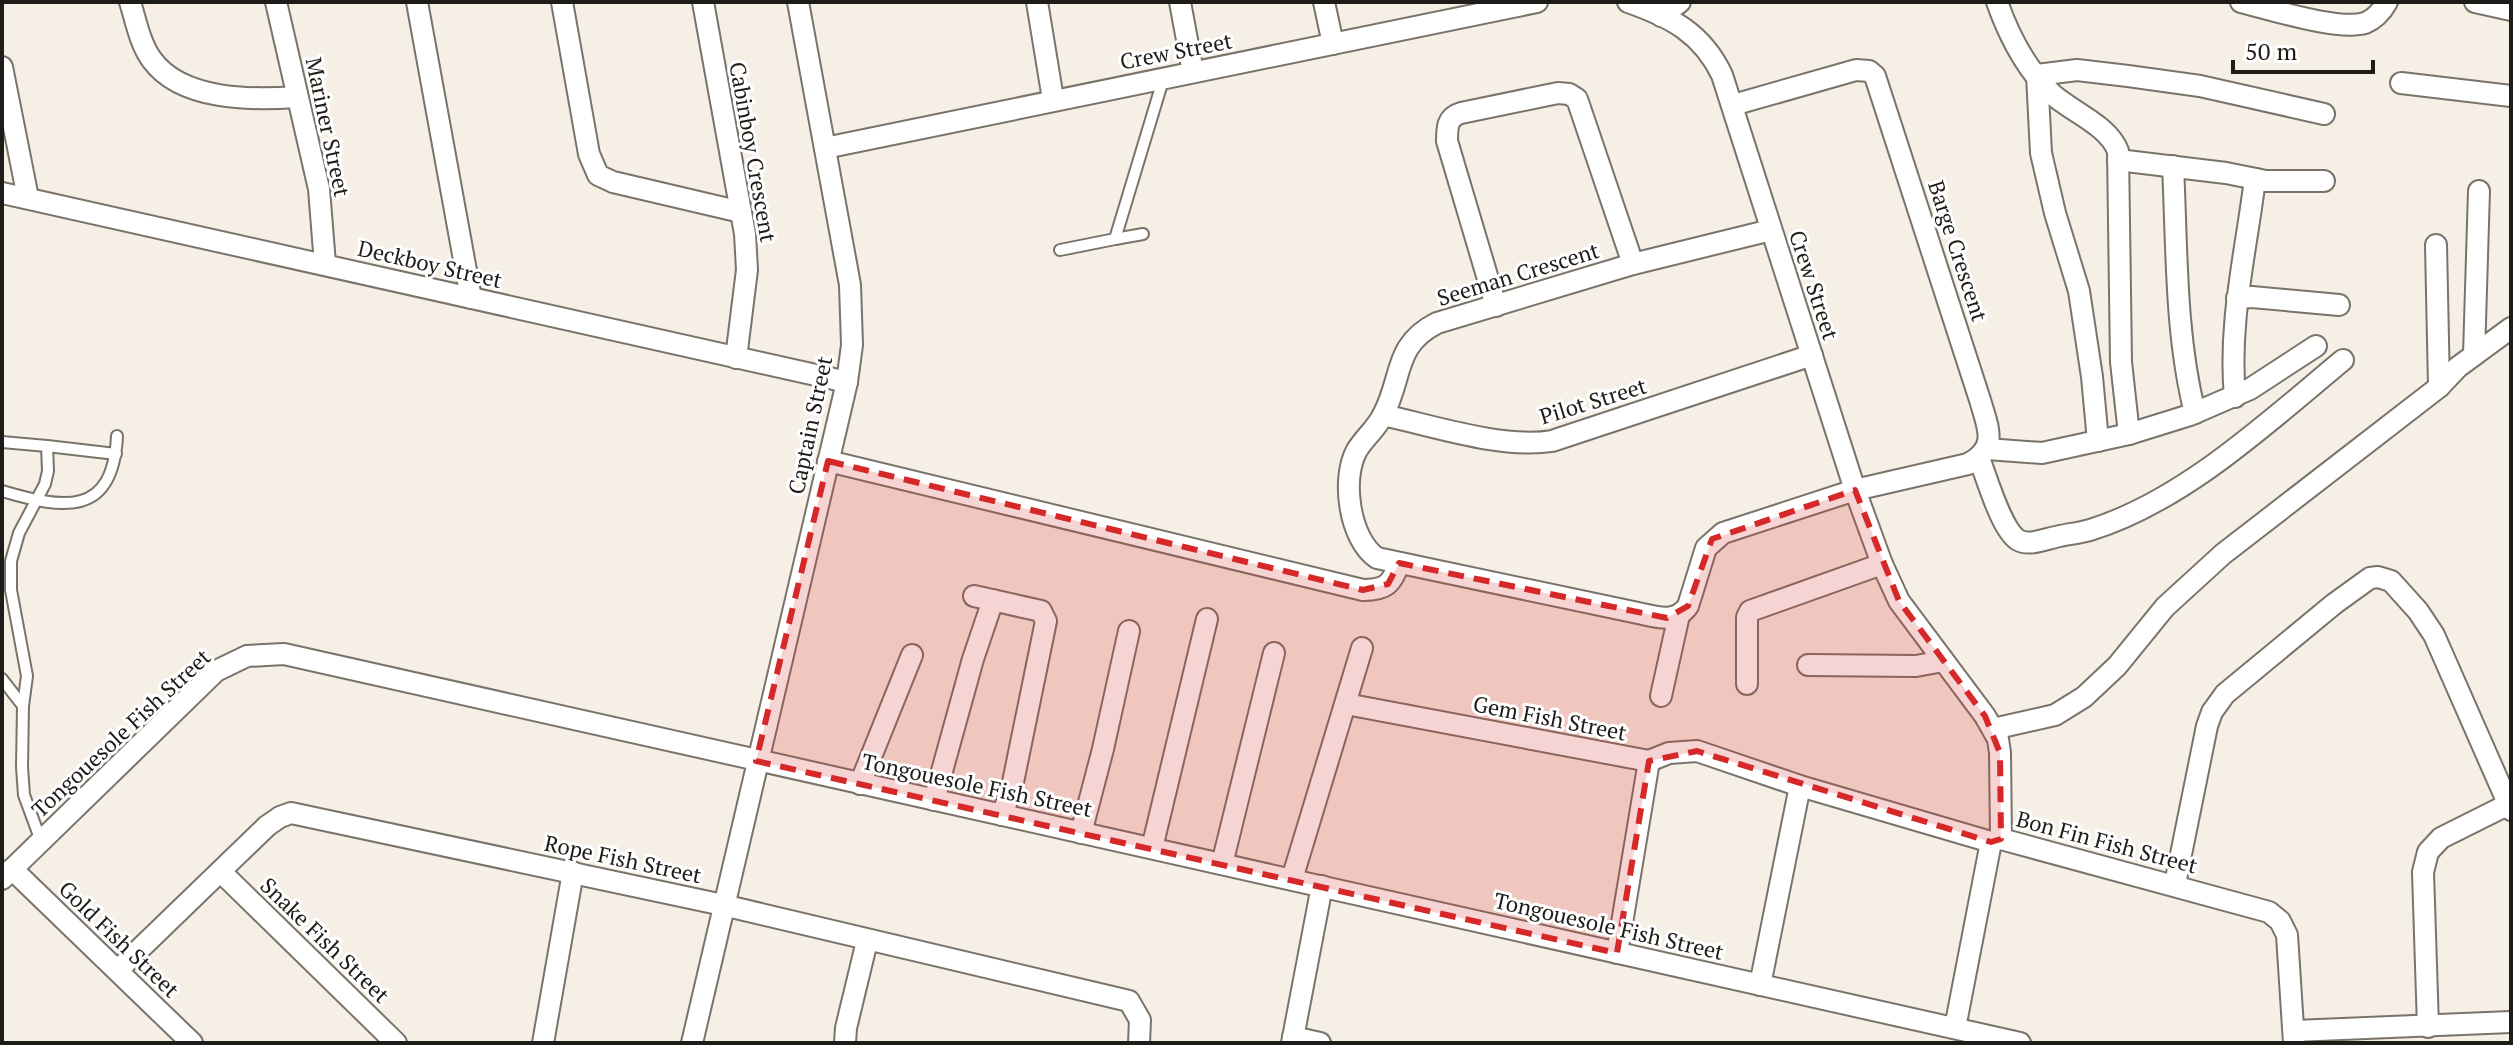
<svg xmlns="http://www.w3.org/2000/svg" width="2513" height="1045" font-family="'PT Serif',serif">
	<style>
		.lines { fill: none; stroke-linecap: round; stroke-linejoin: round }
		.service-casing { stroke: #79736a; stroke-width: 14 }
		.minor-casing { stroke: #79736a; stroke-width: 24 }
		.service { stroke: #fff; stroke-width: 10 }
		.minor { stroke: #fff; stroke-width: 20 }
		.marked { fill: #d62828; fill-opacity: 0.2; stroke: #d62828; stroke-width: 6; stroke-dasharray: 16 10; stroke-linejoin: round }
		.labels { text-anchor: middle; stroke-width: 6; stroke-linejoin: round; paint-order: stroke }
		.street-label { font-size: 22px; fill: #1e1c18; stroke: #fff }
	</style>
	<rect width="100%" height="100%" fill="#f6efe5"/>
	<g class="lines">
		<defs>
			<g id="service">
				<path d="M1115,239L1143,234"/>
				<path d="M1060,250L1115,239L1163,80"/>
				<path d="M2,442L47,446L48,471L45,484L19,533L11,561V590L27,676L23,706"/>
				<path d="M47,446L116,454"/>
				<path d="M2,491C63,509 113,518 117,436"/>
				<path d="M2,679L23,706L22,767L24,795L41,841"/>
			</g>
			<g id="minor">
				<path d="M130,2C136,21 140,44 152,60C182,101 252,100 297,97"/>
				<path d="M276,2L319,189L325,264"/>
				<path d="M417,2L471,298"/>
				<path d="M562,2L589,154L598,175L613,182L741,212"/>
				<path d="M703,2L745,234L747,270L736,358"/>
				<path d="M1037,2L1053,99"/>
				<path d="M1180,2L1193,72"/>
				<path d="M1324,2L1333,44"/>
				<path d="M1628,2C1671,17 1702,33 1722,75L1855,490L1882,564L1899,601L1985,716L1998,739L2000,753L2001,839"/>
				<path d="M1997,2C2009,36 2025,68 2052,94C2072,112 2108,125 2118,151L2121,362L2129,434"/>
				<path d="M2241,2C2270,9 2338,31 2365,23C2375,19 2382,11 2387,2"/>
				<path d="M2475,2L2511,10"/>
				<path d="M1661,16L1680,2"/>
				<path d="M2,67L28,198"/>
				<path d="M2037,75L2041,153L2055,213L2079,291L2092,377L2098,441"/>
				<path d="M2037,75L2077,70L2128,76L2200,86L2324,114"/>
				<path d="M2401,83L2511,96"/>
				<path d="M1733,105L1856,70L1869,71L1875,76L1980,400C1988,428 1999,448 1968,464L1855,490L1723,533L1706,548L1688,606C1675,624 1657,617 1638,613L1377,558C1349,539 1341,478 1357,450C1365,437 1377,428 1383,415C1403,378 1393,345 1437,323L1633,264L1771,230"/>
				<path d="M825,148L1537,2"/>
				<path d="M2118,160L2226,173L2266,181H2324"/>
				<path d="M2173,166C2177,248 2175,334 2195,413"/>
				<path d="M2,193L847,382"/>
				<path d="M2436,245L2439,387"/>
				<path d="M2237,298L2252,297L2339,305"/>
				<path d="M1496,306L1447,141C1447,128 1447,117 1461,113L1558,93L1569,94L1577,99L1633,264"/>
				<path d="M2474,355L2479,191"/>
				<path d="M2235,397C2228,323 2246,252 2255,179"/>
				<path d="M1383,415C1434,426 1502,449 1552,441L1812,355"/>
				<path d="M1987,449L2042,453L2129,434L2190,415L2250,389L2316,346"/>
				<path d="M1979,458C1987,478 2001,529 2018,540C2030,547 2047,538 2060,536C2069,534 2080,533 2090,530C2184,501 2268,422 2343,360"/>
				<path d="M828,461L1363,590C1386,590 1392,584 1399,563"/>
				<path d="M974,596L1041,611L1046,621L1012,787L1002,815"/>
				<path d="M1808,665L1916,666L1943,661"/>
				<path d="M1747,684V617L1750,611L1882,564"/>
				<path d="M1661,696L1679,615"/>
				<path d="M1346,704L1649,761L1617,953"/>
				<path d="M1993,729L2055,715L2084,697L2117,666L2165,607L2223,554L2439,387L2458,367L2511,328"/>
				<path d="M1649,761L1669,753L1697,751L1800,786L1991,842L2001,839L2269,912L2280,921L2287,935L2294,1043"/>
				<path d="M860,784L912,655"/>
				<path d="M934,800L973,659L993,600"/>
				<path d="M1081,833L1103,749L1129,631"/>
				<path d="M1152,848L1207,619"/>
				<path d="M1222,864L1274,653"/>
				<path d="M12,869L192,1043"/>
				<path d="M221,872L396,1043"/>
				<path d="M2,879L216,671L247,656L284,654L2020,1043"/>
				<path d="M1292,879L1362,648"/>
				<path d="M2175,884L2207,726L2212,712L2225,694L2334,604L2370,578L2378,577L2391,581L2418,611L2434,635L2511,810"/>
				<path d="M118,970L267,826L280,817L291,813L723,905L1129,1001L1140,1020L1139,1043"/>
				<path d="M1760,985L1800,786"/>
				<path d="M2428,1027L2423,872L2428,852L2441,838L2509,804"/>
				<path d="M1955,1028L1991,842"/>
				<path d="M2294,1031L2511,1022"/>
				<path d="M1293,1037L1320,1043"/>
				<path d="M543,1043L573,872"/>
				<path d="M692,1043L847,382L852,345L850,285L798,2"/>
				<path d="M845,1043L846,1028L867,941"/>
				<path d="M1292,1043L1322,886"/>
			</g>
		</defs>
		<use href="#service" class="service-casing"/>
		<use href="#minor" class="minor-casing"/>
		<use href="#service" class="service"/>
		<use href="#minor" class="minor"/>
	</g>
	<path class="marked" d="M828,461L1363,590L1388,584L1399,563L1667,618L1688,606L1712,539L1855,490L1899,601L1985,716L2000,753L2001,839L1991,842L1697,751L1649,761L1617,953L756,761Z"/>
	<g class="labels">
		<g class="street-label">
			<text transform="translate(1176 51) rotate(-11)" y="8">Crew Street</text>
			<text transform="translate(328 127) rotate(78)" y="8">Mariner Street</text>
			<text transform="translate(753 152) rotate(80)" y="8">Cabinboy Crescent</text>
			<text transform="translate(1958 251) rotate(72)" y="8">Barge Crescent</text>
			<text transform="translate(430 264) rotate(13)" y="8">Deckboy Street</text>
			<text transform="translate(1518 274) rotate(-17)" y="8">Seeman Crescent</text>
			<text transform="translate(1814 285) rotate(72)" y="8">Crew Street</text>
			<text transform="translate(1593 401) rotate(-17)" y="8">Pilot Street</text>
			<text transform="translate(810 425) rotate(-78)" y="8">Captain Street</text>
			<text transform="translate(1550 718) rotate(11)" y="8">Gem Fish Street</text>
			<text transform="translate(121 733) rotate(-43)" y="8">Tongouesole Fish Street</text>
			<text transform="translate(977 785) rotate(12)" y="8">Tongouesole Fish Street</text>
			<text transform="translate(2107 842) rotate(15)" y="8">Bon Fin Fish Street</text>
			<text transform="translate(623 859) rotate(12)" y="8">Rope Fish Street</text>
			<text transform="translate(1609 926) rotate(13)" y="8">Tongouesole Fish Street</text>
			<text transform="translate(119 939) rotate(44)" y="8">Gold Fish Street</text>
			<text transform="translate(325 940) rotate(44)" y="8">Snake Fish Street</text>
		</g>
	</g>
	<rect width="2513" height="1045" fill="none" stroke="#1e1c18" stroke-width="8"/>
	<path d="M2233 60v12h140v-12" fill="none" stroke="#1e1c18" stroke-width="4"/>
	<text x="2245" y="60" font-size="24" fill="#1e1c18" stroke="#ffffff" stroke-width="6" paint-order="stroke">50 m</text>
</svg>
